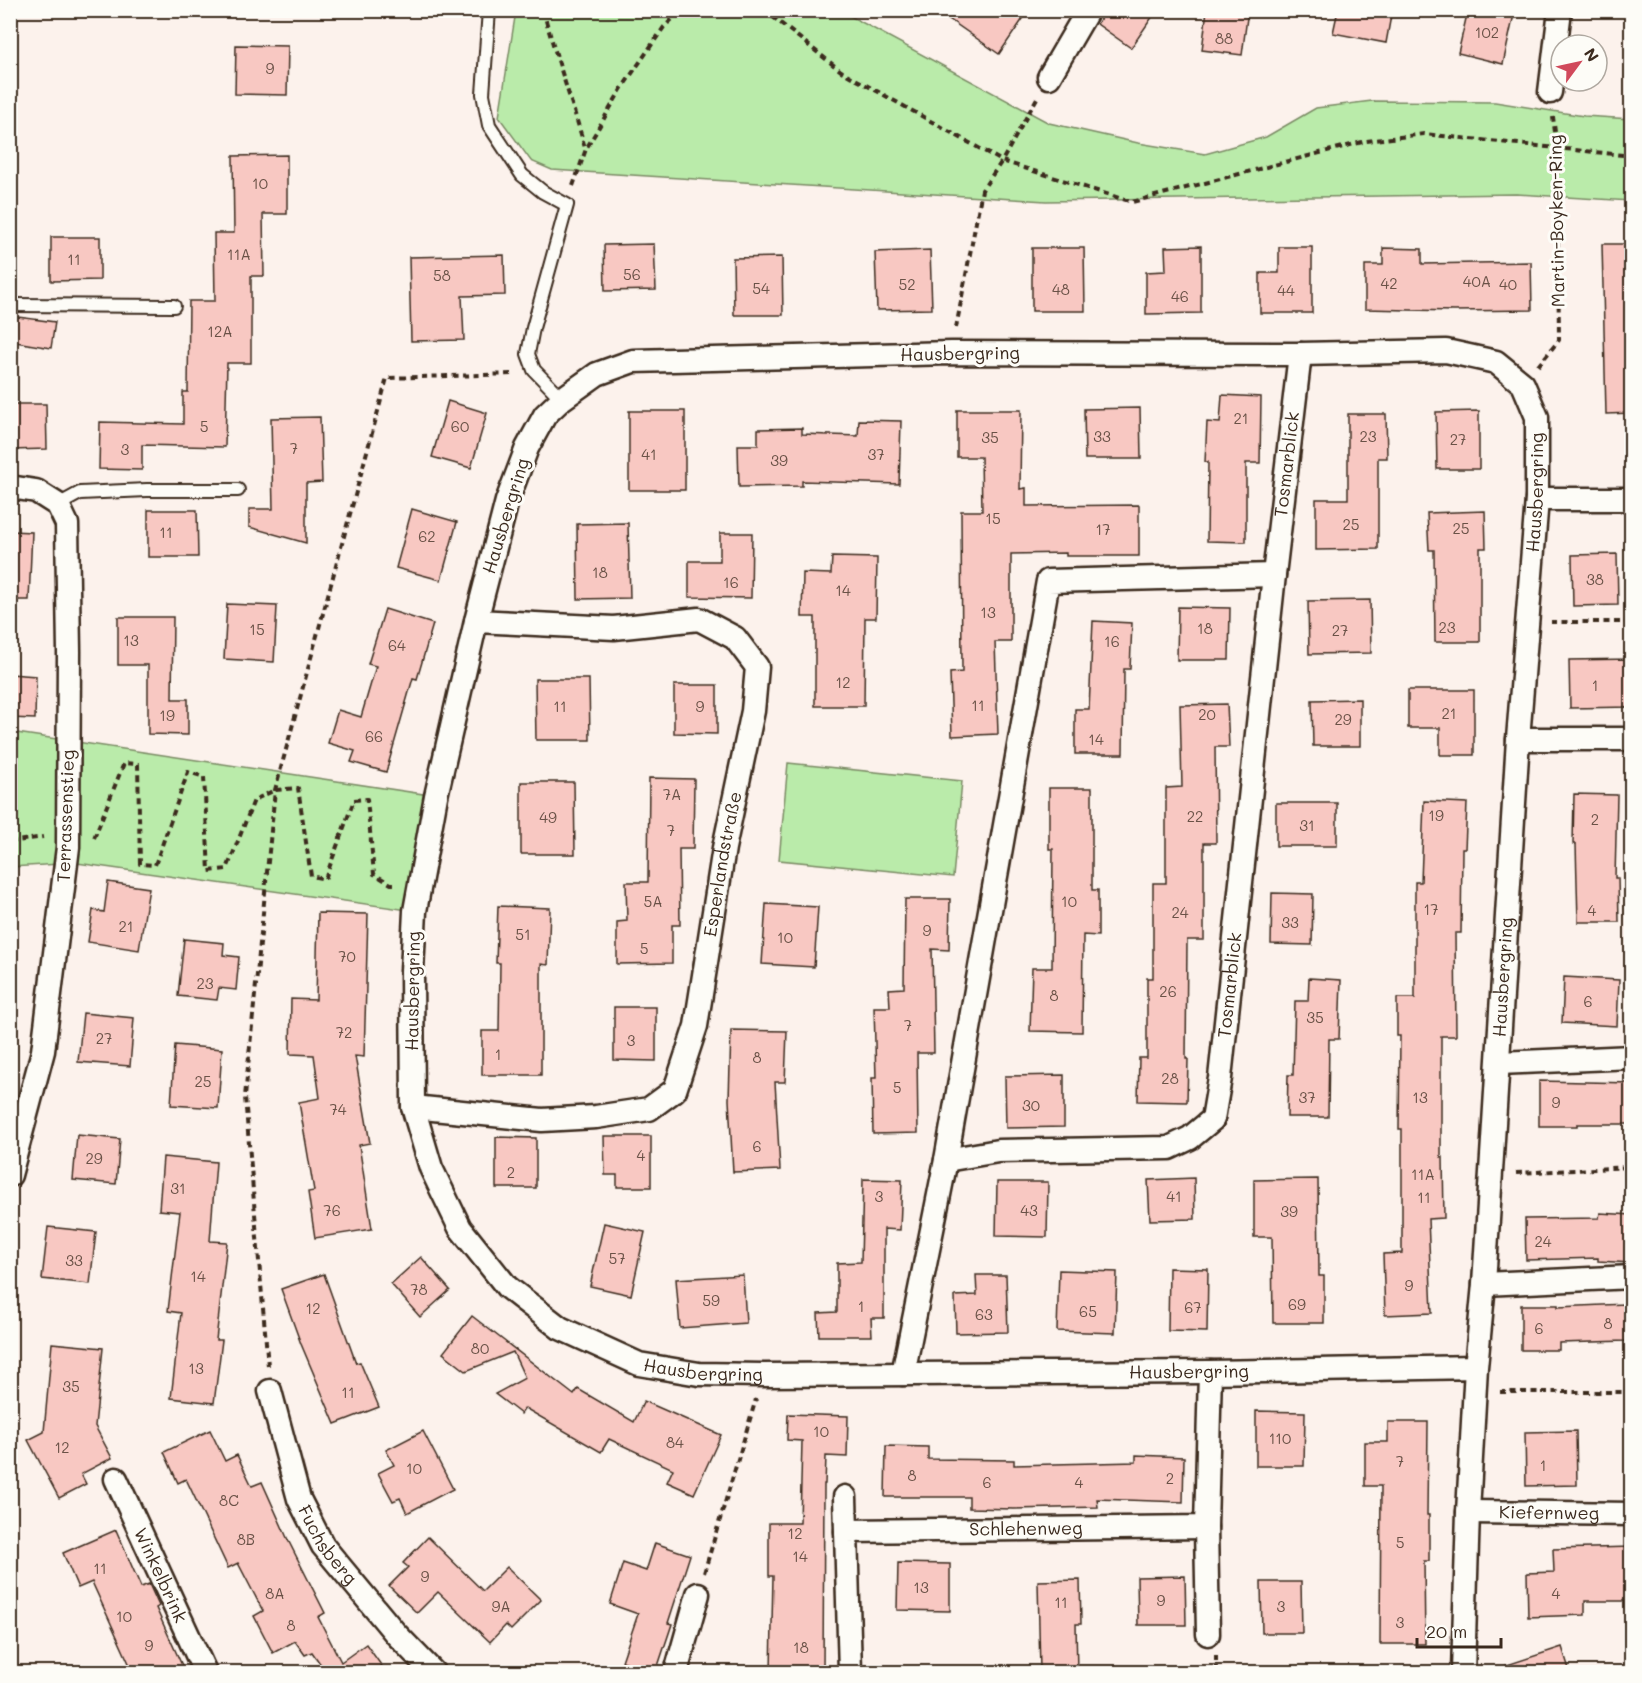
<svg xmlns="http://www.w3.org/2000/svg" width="1642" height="1683" font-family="Mali,sans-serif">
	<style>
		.green { fill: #baebaa; stroke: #7a8a64; stroke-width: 1.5 }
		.building { fill: #f8c8c2; stroke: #3b2a1e; stroke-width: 1.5 }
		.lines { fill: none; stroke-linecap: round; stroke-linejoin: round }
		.lane-casing { stroke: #3b2a1e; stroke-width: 16 }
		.street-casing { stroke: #3b2a1e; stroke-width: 27 }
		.path { stroke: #3b2a1e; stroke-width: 4; stroke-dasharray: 6 4.5; stroke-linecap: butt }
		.lane { stroke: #fdfcf7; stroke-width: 12 }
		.street { stroke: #fdfcf7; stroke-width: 22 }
		.labels { text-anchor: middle; stroke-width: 6; stroke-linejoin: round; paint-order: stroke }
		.number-label { font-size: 15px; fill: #6a5247 }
		.street-label { font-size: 18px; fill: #3b2a1e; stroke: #fdfcf7 }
	</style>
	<rect width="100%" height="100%" fill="#fcf2ec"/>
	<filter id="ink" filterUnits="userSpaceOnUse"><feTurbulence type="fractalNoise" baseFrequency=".0167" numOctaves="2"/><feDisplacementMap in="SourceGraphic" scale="12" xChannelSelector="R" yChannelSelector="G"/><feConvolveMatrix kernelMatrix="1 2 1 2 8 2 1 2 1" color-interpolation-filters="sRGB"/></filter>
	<g filter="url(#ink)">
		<g class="green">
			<path d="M516,11H841L1049,123L1138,143L1205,154L1266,137L1316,108L1372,101L1495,102L1584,116L1631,119V201L1516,194L1046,201L552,170L531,161L499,117Z"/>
			<path d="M10,732L436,796L415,911L77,863L11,867Z"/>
			<path d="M788,763L962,781L953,877L779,860Z"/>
		</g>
		<g class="building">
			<path d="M936,10H1029L999,54Z"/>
			<path d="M1106,10H1157L1131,48L1097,24Z"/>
			<path d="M1207,10H1248L1242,55L1202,50Z"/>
			<path d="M1338,10H1392L1386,43L1333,33Z"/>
			<path d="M1468,10H1515L1503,64L1458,53Z"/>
			<path d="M236,45L288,46L287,95L235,94Z"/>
			<path d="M287,155V214H263L264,276H251V363H227L225,447L142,445V470L99,469L100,422L183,424V392H188L189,301H215L214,233H234L233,156Z"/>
			<path d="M51,237H100V280L51,281Z"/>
			<path d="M654,244L656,290L605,291L604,245Z"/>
			<path d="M1602,244H1632V413L1606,414Z"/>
			<path d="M1201,246V313L1146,314V272L1166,271L1165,247Z"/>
			<path d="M1279,247H1312V313H1260V273H1279Z"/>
			<path d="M1032,248H1084L1085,311H1032Z"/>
			<path d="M1383,248L1422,249V264L1531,262L1532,310L1454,311L1365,309V265H1383Z"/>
			<path d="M930,250L932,309L877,310L875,252Z"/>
			<path d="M504,255L505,295L462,296L464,340L411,341L409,257Z"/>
			<path d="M782,257L783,315H734L733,258Z"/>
			<path d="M10,316L55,322L51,348L10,341Z"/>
			<path d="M1222,395L1261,397L1260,463H1246V542L1207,541L1208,462H1205L1207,422L1220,423Z"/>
			<path d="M448,401L487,413L471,468L432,457Z"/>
			<path d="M10,404H46L47,449L10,450Z"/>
			<path d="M1140,408L1141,459H1085L1084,409Z"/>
			<path d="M957,410H1021L1020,489L1026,488V506L1139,505V556H1066V553L1011,554V642H995L998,734L952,736L950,673L962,672L961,511H982L981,457H957Z"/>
			<rect x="629" y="411" width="56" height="79"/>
			<path d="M1479,411V469H1437L1436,412Z"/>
			<path d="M1348,414H1386L1387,458H1378V549L1316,550V499H1348Z"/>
			<path d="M320,417L322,482L306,483V543L249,527V509H273L271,418Z"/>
			<path d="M859,420L901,421L899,484L802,481V486L739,487L738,445H758V429L802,428V434L858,436Z"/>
			<path d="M412,509L457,522L441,580L396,568Z"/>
			<path d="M148,510H197L198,557H148Z"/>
			<path d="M1485,511L1486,548H1480V642H1435L1434,550H1429L1427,513Z"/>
			<path d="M628,523L630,598L578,599L577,524Z"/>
			<path d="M10,531L32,532L29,600H10Z"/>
			<path d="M720,533H752L751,598L689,597V561H720Z"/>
			<path d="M1617,554L1618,605L1573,606L1572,555Z"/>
			<path d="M832,557L877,558L876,618H865L864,706H815V617H802L803,573L831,574Z"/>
			<path d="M1370,600L1371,653L1309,654L1308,601Z"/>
			<path d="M227,604L277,606L274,662L224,659Z"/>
			<path d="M1178,607L1230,608L1229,660H1177Z"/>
			<path d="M385,609L433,624L417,679L413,678L386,772L351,762L355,751L328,743L338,710L361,717L376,666L368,664Z"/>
			<path d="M118,617H173L172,699H188V735L148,734V665H118Z"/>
			<path d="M1093,621L1132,623L1130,669H1124L1123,754H1075V709H1089Z"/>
			<path d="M1632,659V707L1570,708L1569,660Z"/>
			<path d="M10,674L36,676L35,719L10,718Z"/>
			<path d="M535,679H589L590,740H536Z"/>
			<path d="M674,685H717V734L674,733Z"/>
			<path d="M1408,690H1474V755H1440V728H1408Z"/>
			<path d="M1360,699V746H1313L1312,700Z"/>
			<path d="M1227,704L1229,747H1215L1216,843H1204V940H1187L1186,1059H1188L1187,1102L1138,1101L1139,1058H1147V978H1153V883H1166V788L1182,787L1180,705Z"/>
			<path d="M649,778L694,779L693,849H679L680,925H672V963L617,964V922L627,921L626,882H648Z"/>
			<path d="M521,782H574L575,854H521Z"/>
			<path d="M1049,788H1092V890H1098V936L1083,935L1082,1032L1030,1031L1032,968H1052L1053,849H1049Z"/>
			<path d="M1574,794L1617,795L1615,878H1618L1619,922H1578L1576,844H1573Z"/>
			<path d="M1424,801L1467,803L1465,849H1462L1461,933H1455L1456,1036H1441V1157H1443L1444,1218L1428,1219L1432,1313L1385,1315L1383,1254L1402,1253V1129H1399L1400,1036H1397V998H1415V882H1421Z"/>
			<rect x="1276" y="803" width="61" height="43"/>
			<path d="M108,882L149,888L139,950L88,942L93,910L104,912Z"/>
			<path d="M1272,893L1313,894L1312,945L1271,944Z"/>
			<path d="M905,899H950L949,950L932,949L934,1053H917L918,1133L873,1134L872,1078H876L874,1007H890L889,989L904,988Z"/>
			<path d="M766,904L818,907L814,967L762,964Z"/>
			<path d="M498,906L550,908L548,965L541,964V1075H482V1031H499L500,963H496Z"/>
			<path d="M318,913L368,914L364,1057L355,1056L370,1143L359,1145L372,1229L315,1238L308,1192L314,1191L299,1102L320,1098L314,1055L290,1054L291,999L316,1000Z"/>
			<path d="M184,939L224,943L223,955L239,957L236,990L219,988L217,1000L178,996Z"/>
			<path d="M1564,977L1619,980L1617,1026L1562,1023Z"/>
			<path d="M1309,978L1341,980L1339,1039H1329L1328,1117H1287L1288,1075H1293L1295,1001H1308Z"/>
			<path d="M614,1007H656V1061L614,1060Z"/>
			<path d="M83,1013L134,1018L130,1066L78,1062Z"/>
			<path d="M731,1030L787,1031L785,1082H775L780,1170L733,1172L729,1100Z"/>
			<path d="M175,1045L222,1049L218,1108L171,1105Z"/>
			<path d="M1064,1075V1127L1006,1128L1005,1076Z"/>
			<path d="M1539,1081L1632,1083V1124H1577V1126H1539Z"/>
			<path d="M77,1135L120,1139L116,1184L73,1180Z"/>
			<path d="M604,1136H651V1187H617V1175H605Z"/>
			<path d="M496,1137L536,1138V1188H496Z"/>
			<path d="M163,1157L216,1162L210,1241L227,1242L216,1340H222L214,1403L171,1398L181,1313L168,1311L180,1212L159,1210Z"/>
			<path d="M1194,1178L1195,1219L1150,1220L1148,1180Z"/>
			<path d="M863,1179L902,1180L900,1230L884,1229V1318H871L872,1336H819L818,1313L837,1312V1263L861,1262Z"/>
			<path d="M1318,1179L1319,1276H1324V1323H1273L1272,1237H1254V1180Z"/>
			<path d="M997,1182H1048L1047,1237L996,1236Z"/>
			<path d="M1600,1213L1632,1215V1263L1598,1261V1258L1526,1260L1525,1219L1599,1218Z"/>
			<path d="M604,1223L645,1232L631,1295L590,1286Z"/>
			<path d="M48,1227L96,1232L90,1284L42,1279Z"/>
			<path d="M421,1257L450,1290L420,1317L391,1284Z"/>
			<path d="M1169,1268L1208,1269L1207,1332L1168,1331Z"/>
			<path d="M1059,1270L1117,1272L1115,1333L1057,1331Z"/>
			<path d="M324,1274L356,1363L360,1362L379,1407L335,1424L301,1344L281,1289Z"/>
			<path d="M743,1275L746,1323L680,1328L676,1279Z"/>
			<path d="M976,1275H1006L1008,1332L956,1333L955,1296L977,1295Z"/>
			<path d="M1625,1304L1626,1341L1559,1343V1350H1521V1305H1558V1307Z"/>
			<path d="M472,1316L574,1395L578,1389L634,1422L644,1401L721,1435L694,1494L667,1482L673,1469L609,1439L601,1452L525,1408L521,1414L495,1394L525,1378L513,1352L466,1371L443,1353Z"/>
			<path d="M52,1343L103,1348L95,1426L112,1458L81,1474L86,1484L59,1498L28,1440L44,1432Z"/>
			<path d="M1256,1411L1305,1412L1304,1466H1256Z"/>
			<path d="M788,1414L848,1416L847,1457L826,1456L825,1484H824L823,1672H771L773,1576H769V1523H800L802,1441L787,1440Z"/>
			<path d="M1388,1422H1428L1427,1515H1429V1561H1424L1425,1644H1380L1381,1486H1365V1442H1388Z"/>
			<path d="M210,1430L225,1461L237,1455L252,1486L262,1482L288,1540L325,1613L318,1617L341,1662L366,1644L386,1672H325H326L312,1652L305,1655L295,1641L273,1653L254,1616L263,1611L238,1563L228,1568L186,1479L178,1483L164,1452Z"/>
			<path d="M423,1431L453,1489L407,1513L400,1498L393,1501L378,1473L394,1465L386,1450Z"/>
			<path d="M1576,1431L1577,1485L1526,1486L1525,1432Z"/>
			<path d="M886,1446L928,1447V1459L1014,1460V1465L1136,1462V1455L1184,1457L1183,1502L1097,1499L1098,1507L1014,1509L969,1508V1497H885Z"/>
			<path d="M116,1530L141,1587L149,1584L159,1606L156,1608L185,1672H133L92,1582L78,1588L63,1553Z"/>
			<path d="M428,1537L483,1591L507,1567L541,1600L511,1630L506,1625L490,1642L438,1592L417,1613L389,1586L408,1567L403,1563Z"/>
			<path d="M655,1543L690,1555L668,1623L672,1624L656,1672L622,1661L638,1614L610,1604L623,1563L646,1571Z"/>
			<path d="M1632,1547V1601H1585V1615L1528,1617L1527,1573L1554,1572L1553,1549Z"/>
			<path d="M898,1563L950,1564V1611L897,1610Z"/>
			<path d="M1185,1576L1186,1625H1138L1137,1577Z"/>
			<path d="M1080,1580L1081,1624H1076L1077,1672H1040L1038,1581Z"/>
			<path d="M1261,1582H1301L1302,1633H1262Z"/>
			<path d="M1562,1647L1570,1672H1498V1668Z"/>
		</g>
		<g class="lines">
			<defs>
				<g id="lane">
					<path d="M489,10L483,94L489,125L522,175L543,192L567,205L533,328L528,354L534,370L562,399"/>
					<path d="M10,305L174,306"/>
					<path d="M58,505L80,493L147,490H238"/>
				</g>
				<g id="street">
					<path d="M1049,77L1088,10"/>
					<path d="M1550,92L1560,10"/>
					<path d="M10,487L36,491L58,505L67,524L69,652L68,847L43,1051L10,1175"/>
					<path d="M1537,499H1632"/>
					<path d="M1518,739H1632"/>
					<path d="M1499,1063L1632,1057"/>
					<path id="s1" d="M413,1107L542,1120L596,1117L649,1109L675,1090L696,1026L724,848L753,711L757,667L735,638L699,619L614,628L476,621"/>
					<path d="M946,1160L1048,581L1274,575"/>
					<path d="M1484,1284L1632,1277"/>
					<path id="s2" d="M903,1374L946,1160L998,1151L1169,1148L1190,1138L1213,1119L1220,1078L1274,575L1300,354"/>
					<path id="s3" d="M270,1391L299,1499L323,1546L396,1634L433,1672"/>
					<path id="s4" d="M116,1479L205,1672"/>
					<path d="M845,1497L846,1531"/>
					<path id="s5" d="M1468,1512L1632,1514"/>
					<path d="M1206,1527L1208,1634"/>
					<path d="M676,1672L698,1594"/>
					<path id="s6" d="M850,1672L846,1531L1206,1527L1210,1372"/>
					<path id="s7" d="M1463,1672L1468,1512L1476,1367L1484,1284L1518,739L1537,499V417L1523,384L1496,362L1446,351L1300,354L952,353L633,361L597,374L562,399L545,415L527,448L507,501L476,621L436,796L415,911L412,971L413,1107L431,1168L460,1228L507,1287L560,1328L639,1364L699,1374L763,1375L1210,1372L1476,1367"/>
				</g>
			</defs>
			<use href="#lane" class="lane-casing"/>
			<use href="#street" class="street-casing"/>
			<g class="path">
				<path d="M543,10C556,57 572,102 585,148"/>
				<path d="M764,10L841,71L1002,161L1132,202L1366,141L1424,134L1632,156"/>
				<path d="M573,186L586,149L622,88L664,27L682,10"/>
				<path d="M956,328L982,190L1002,161L1037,98"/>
				<path d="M1538,366L1559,340L1557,147L1553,117"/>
				<path d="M1551,622H1632"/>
				<path d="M94,838L124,763L138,764L140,864L155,865L188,772L204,777L209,871L227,869L254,800L275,790L298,788L311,876L325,879L354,800L367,799L374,874L391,884H395"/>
				<path d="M10,842L43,837"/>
				<path d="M1516,1173L1632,1167"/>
				<path d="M268,1366L245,1097L275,790L387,378L514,374"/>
				<path d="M1500,1392H1632"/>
				<path d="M704,1573L756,1399"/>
				<path d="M1216,1655V1672"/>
			</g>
			<use href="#lane" class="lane"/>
			<use href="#street" class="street"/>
		</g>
	</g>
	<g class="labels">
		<g class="number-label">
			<text x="1487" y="38">102</text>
			<text x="1224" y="44">88</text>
			<text x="270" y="74">9</text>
			<text x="260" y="189">10</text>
			<text x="239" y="260">11A</text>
			<text x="74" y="265">11</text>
			<text x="632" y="280">56</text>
			<text x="442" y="281">58</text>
			<text x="1477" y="287">40A</text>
			<text x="1389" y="289">42</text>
			<text x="907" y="290">52</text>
			<text x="1508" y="290">40</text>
			<text x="761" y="294">54</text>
			<text x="1061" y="295">48</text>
			<text x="1286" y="296">44</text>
			<text x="1180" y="302">46</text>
			<text x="220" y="337">12A</text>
			<text x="1241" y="424">21</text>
			<text x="204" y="432">5</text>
			<text x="460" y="432">60</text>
			<text x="1102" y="442">33</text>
			<text x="1368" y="442">23</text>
			<text x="990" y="443">35</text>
			<text x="1458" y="445">27</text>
			<text x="294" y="454">7</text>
			<text x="125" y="455">3</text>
			<text x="649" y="460">41</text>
			<text x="876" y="460">37</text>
			<text x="779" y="466">39</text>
			<text x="993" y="524">15</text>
			<text x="1351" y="530">25</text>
			<text x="1461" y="534">25</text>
			<text x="1103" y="535">17</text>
			<text x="166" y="538">11</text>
			<text x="427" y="542">62</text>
			<text x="600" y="578">18</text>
			<text x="1595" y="585">38</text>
			<text x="731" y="588">16</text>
			<text x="843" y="596">14</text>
			<text x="988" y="618">13</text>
			<text x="1447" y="633">23</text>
			<text x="1205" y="634">18</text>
			<text x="257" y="635">15</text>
			<text x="1340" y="636">27</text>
			<text x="131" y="646">13</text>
			<text x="1112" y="647">16</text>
			<text x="397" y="651">64</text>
			<text x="843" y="688">12</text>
			<text x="1595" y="691">1</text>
			<text x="978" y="711">11</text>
			<text x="560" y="712">11</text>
			<text x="700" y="712">9</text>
			<text x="1449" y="719">21</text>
			<text x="1207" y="720">20</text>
			<text x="167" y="721">19</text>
			<text x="1343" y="725">29</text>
			<text x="374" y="742">66</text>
			<text x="1096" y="745">14</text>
			<text x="672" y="800">7A</text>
			<text x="1436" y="821">19</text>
			<text x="1195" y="822">22</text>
			<text x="548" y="823">49</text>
			<text x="1595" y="825">2</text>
			<text x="1307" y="831">31</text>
			<text x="671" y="836">7</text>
			<text x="653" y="907">5A</text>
			<text x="1069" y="907">10</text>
			<text x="1431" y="915">17</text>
			<text x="1592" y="916">4</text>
			<text x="1180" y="918">24</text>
			<text x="1290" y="928">33</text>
			<text x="126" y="932">21</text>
			<text x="927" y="936">9</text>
			<text x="523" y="940">51</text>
			<text x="785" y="943">10</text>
			<text x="644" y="954">5</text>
			<text x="347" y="962">70</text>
			<text x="205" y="989">23</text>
			<text x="1168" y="997">26</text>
			<text x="1054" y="1001">8</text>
			<text x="1588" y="1007">6</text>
			<text x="1315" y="1023">35</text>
			<text x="908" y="1031">7</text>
			<text x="344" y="1038">72</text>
			<text x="104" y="1044">27</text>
			<text x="631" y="1046">3</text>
			<text x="498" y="1060">1</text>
			<text x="757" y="1063">8</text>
			<text x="1170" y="1084">28</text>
			<text x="203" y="1087">25</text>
			<text x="897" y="1093">5</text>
			<text x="1307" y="1103">37</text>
			<text x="1420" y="1103">13</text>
			<text x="1556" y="1108">9</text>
			<text x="1031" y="1111">30</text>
			<text x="338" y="1115">74</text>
			<text x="757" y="1152">6</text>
			<text x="641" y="1161">4</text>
			<text x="94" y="1164">29</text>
			<text x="511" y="1178">2</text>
			<text x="1423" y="1180">11A</text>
			<text x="178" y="1194">31</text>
			<text x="879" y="1202">3</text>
			<text x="1174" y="1202">41</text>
			<text x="1424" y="1203">11</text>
			<text x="332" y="1216">76</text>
			<text x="1029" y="1216">43</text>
			<text x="1289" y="1217">39</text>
			<text x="1543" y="1247">24</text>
			<text x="617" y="1264">57</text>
			<text x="74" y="1266">33</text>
			<text x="198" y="1282">14</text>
			<text x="1409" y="1291">9</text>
			<text x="419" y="1295">78</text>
			<text x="711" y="1306">59</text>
			<text x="1297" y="1310">69</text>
			<text x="861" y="1312">1</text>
			<text x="1193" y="1313">67</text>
			<text x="313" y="1314">12</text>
			<text x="1088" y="1317">65</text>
			<text x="984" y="1320">63</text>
			<text x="1608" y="1329">8</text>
			<text x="1539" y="1334">6</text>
			<text x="480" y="1354">80</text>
			<text x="196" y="1374">13</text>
			<text x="71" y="1392">35</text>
			<text x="348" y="1398">11</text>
			<text x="821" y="1437">10</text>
			<text x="1280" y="1444">110</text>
			<text x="675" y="1448">84</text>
			<text x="62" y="1453">12</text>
			<text x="1400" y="1467">7</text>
			<text x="1543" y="1471">1</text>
			<text x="414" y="1474">10</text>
			<text x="912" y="1481">8</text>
			<text x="1170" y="1484">2</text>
			<text x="987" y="1488">6</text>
			<text x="1079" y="1488">4</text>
			<text x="229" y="1506">8C</text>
			<text x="795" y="1539">12</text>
			<text x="246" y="1545">8B</text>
			<text x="1400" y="1548">5</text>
			<text x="800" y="1562">14</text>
			<text x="100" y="1574">11</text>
			<text x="425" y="1582">9</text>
			<text x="921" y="1593">13</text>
			<text x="275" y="1599">8A</text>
			<text x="1556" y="1599">4</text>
			<text x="1161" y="1606">9</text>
			<text x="1061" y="1608">11</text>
			<text x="501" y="1612">9A</text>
			<text x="1281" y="1612">3</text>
			<text x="124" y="1622">10</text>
			<text x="1400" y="1628">3</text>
			<text x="291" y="1631">8</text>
			<text x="149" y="1651">9</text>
			<text x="801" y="1653">18</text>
		</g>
		<g class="street-label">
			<text transform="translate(1557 221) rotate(-91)" y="6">Martin-Boyken-Ring</text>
			<text transform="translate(960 354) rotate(-1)" y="6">Hausbergring</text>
			<text dy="6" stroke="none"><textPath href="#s2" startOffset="1154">Tosmarblick</textPath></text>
			<text dy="6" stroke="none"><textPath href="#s7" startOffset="1182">Hausbergring</textPath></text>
			<text transform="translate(506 516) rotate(-73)" y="6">Hausbergring</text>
			<text transform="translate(66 816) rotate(-88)" y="6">Terrassenstieg</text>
			<text dy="6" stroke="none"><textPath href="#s1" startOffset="501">Esperlandstraße</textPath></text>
			<text dy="6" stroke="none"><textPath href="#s7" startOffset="696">Hausbergring</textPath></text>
			<text dy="6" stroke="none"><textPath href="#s2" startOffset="630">Tosmarblick</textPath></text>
			<text transform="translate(413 991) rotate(-89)" y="6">Hausbergring</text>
			<text dy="6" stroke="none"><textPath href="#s7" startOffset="3432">Hausbergring</textPath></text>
			<text dy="6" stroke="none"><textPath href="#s7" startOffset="3918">Hausbergring</textPath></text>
			<text dy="6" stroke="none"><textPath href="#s5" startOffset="81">Kiefernweg</textPath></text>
			<text dy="6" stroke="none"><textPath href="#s6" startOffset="321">Schlehenweg</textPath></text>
			<text dy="6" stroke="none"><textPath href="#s3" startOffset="166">Fuchsberg</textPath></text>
			<text dy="6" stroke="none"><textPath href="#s4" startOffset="106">Winkelbrink</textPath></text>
		</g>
	</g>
	<rect width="1642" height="1683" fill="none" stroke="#fdfcf7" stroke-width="36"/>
	<rect x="18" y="18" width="1606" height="1647" fill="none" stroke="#3b2a1e" stroke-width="2" filter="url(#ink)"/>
	<g transform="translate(1579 63) rotate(57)"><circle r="28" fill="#fdfcf7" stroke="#afa8a0" stroke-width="1.5"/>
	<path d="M0-4.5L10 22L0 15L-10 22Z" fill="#d1495b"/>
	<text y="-9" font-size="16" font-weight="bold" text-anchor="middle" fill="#3b2a1e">N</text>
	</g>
	<path d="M1417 1638v9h84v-9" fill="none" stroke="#3b2a1e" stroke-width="3"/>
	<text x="1426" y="1638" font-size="18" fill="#3b2a1e" stroke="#fdfcf7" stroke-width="4.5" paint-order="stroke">20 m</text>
</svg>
